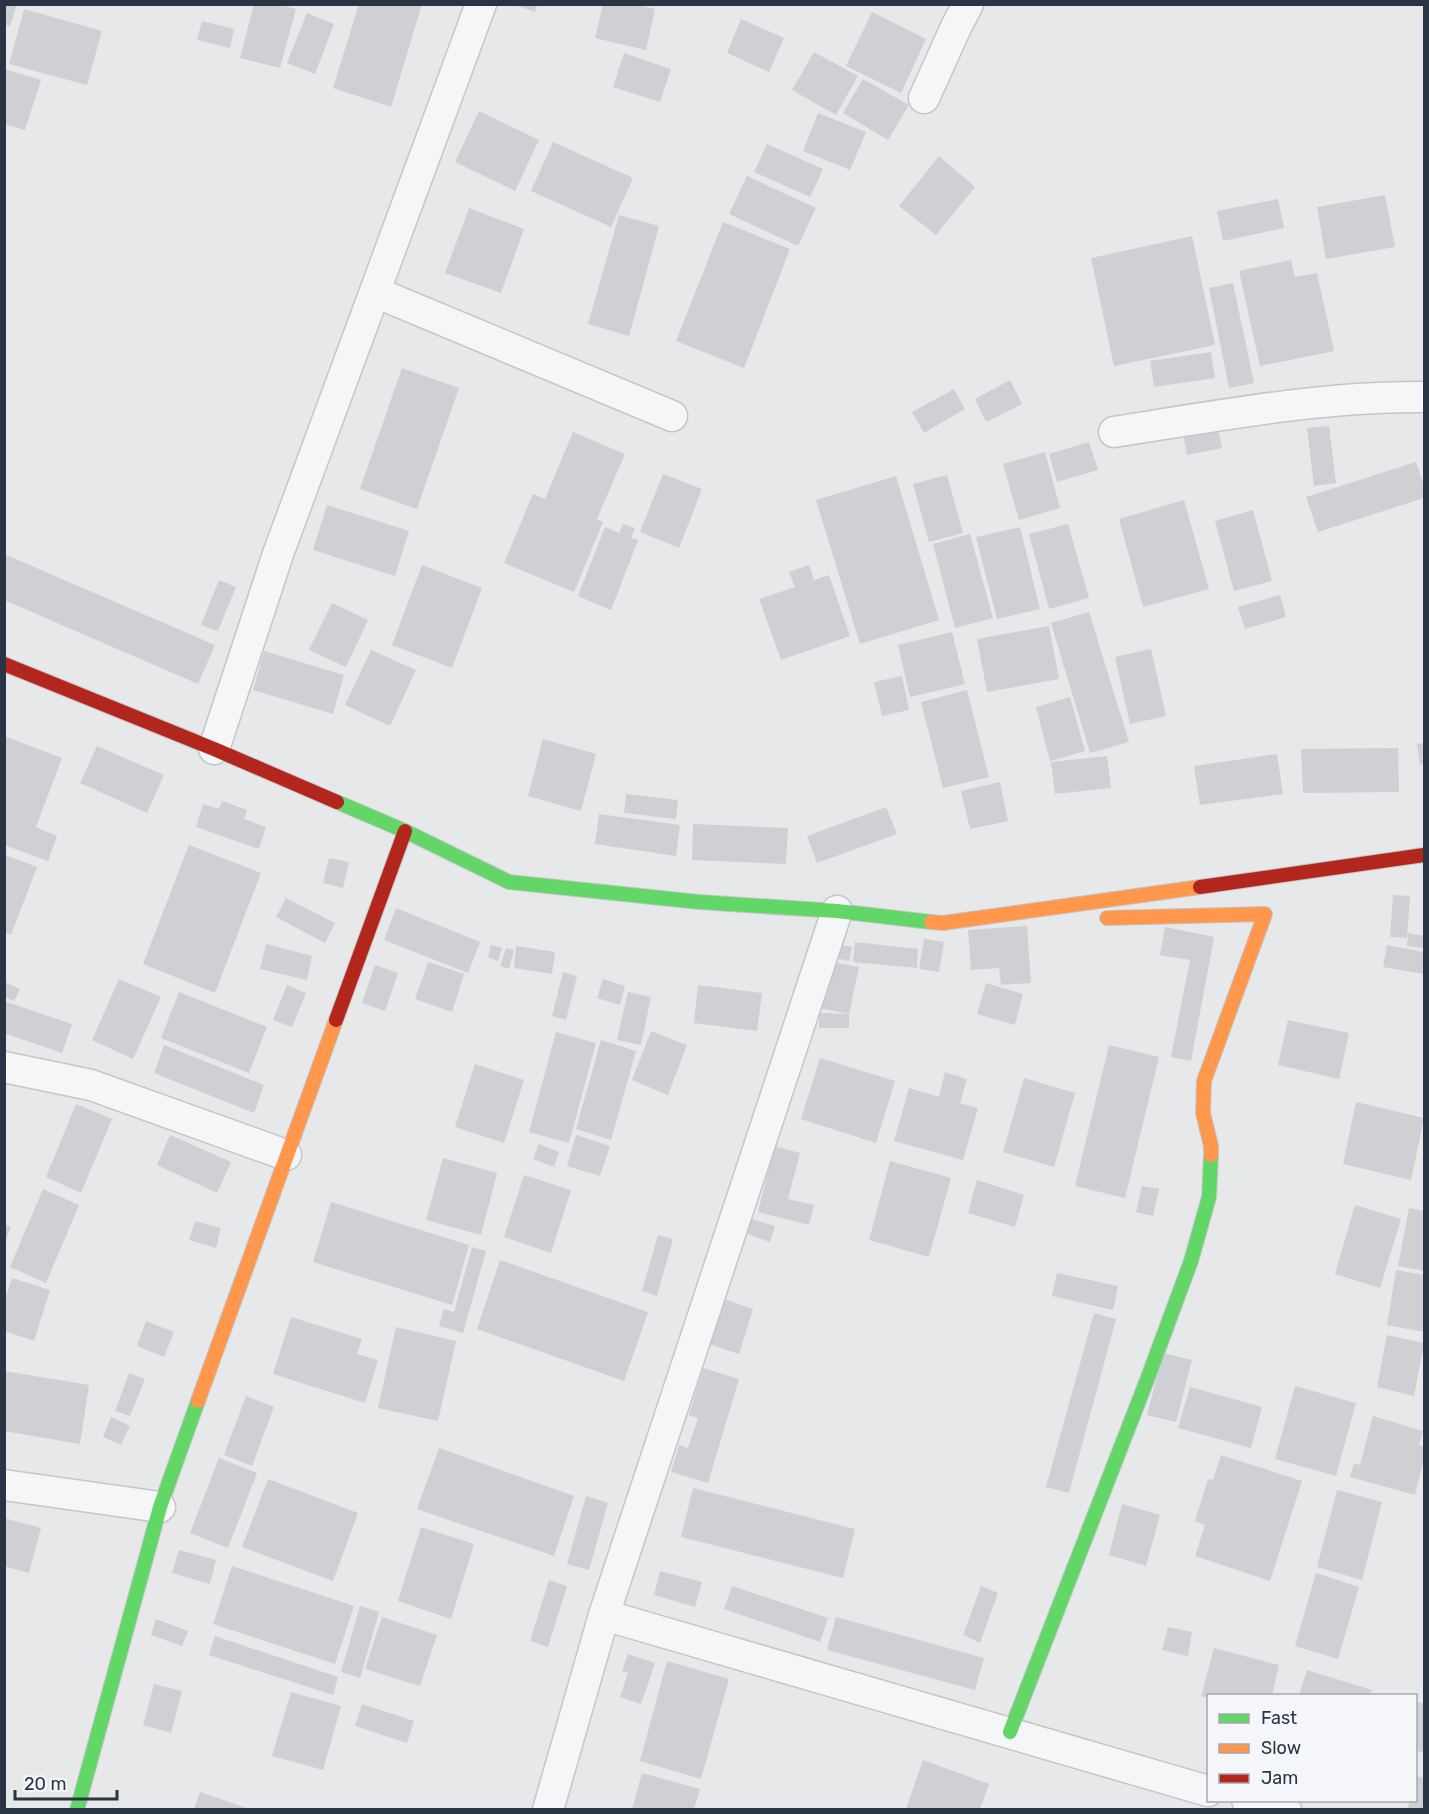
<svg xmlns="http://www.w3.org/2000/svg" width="1429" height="1814" font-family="Rubik,sans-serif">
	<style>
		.building { fill: #ced0d3 }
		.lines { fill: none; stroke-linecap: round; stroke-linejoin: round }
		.street-casing { stroke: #c4c6c8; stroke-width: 33 }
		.fast-casing { stroke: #c4c6c8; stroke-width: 16 }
		.slow-casing { stroke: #c4c6c8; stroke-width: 16 }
		.jam-casing { stroke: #c4c6c8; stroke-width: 16 }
		.street { stroke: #f5f6f7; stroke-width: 30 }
		.fast { stroke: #63d668; stroke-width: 14 }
		.slow { stroke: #ff974d; stroke-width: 14 }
		.jam { stroke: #b3261e; stroke-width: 14 }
	</style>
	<rect width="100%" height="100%" fill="#e6e8ea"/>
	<g class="building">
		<path d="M4,4H17L10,26L4,24Z"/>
		<path d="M254,4H277L296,9L280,68L240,58Z"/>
		<path d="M359,4H422L391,107L333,88Z"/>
		<path d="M513,4H537L535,12Z"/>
		<path d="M603,4H634L655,9L646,50L595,38Z"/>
		<path d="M24,9L102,31L87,85L9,64Z"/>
		<path d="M872,12L926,39L901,93L846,66Z"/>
		<path d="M307,13L334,24L315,74L287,63Z"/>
		<path d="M741,19L784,38L769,72L727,53Z"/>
		<path d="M202,21L234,29L230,48L197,40Z"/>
		<path d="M814,52L858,76L836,115L792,90Z"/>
		<path d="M624,53L671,69L660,102L613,87Z"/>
		<path d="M4,69L41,80L25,130L4,124Z"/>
		<path d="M863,79L909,105L888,140L843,113Z"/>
		<path d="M479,111L539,140L515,191L455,162Z"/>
		<path d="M818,113L866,132L850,170L803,151Z"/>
		<path d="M553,142L633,178L611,227L531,191Z"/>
		<path d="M767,144L823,169L810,197L754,172Z"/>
		<path d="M939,156L975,187L936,235L899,206Z"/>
		<path d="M747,176L816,208L798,246L729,214Z"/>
		<path d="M1385,195L1395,247L1326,259L1317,207Z"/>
		<path d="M1278,199L1284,228L1223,241L1217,211Z"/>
		<path d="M469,208L524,229L501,293L445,273Z"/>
		<path d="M619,215L659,226L629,336L588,324Z"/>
		<path d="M723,222L790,249L744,368L676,341Z"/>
		<path d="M1192,236L1215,345L1114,366L1091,258Z"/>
		<path d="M1291,260L1295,277L1317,273L1334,351L1260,366L1239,271Z"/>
		<path d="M1233,283L1254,383L1229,388L1209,288Z"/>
		<path d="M1211,352L1215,378L1154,387L1150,361Z"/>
		<path d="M402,368L459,388L417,509L360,489Z"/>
		<path d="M1010,380L1022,404L986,422L975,399Z"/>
		<path d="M954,389L965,409L924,433L912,412Z"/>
		<path d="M1217,422L1222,448L1187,455L1182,429Z"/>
		<path d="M1329,426L1336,483L1314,486L1307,428Z"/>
		<path d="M573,432L625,454L597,519L603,522L574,592L504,563L533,494L545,499Z"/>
		<path d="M1089,442L1098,470L1057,482L1049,454Z"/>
		<path d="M1045,452L1060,508L1019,520L1003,464Z"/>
		<path d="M1416,462L1424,486V498L1318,532L1306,497Z"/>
		<path d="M663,474L702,489L679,548L640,532Z"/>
		<path d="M947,475L963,533L929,542L913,484Z"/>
		<path d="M896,476L939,620L860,644L816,500Z"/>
		<path d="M1184,500L1209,589L1143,607L1119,519Z"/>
		<path d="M327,505L409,531L395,576L313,550Z"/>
		<path d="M1253,510L1272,581L1234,591L1215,521Z"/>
		<path d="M623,524L635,528L631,538L638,540L611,610L578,596L605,527L619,533Z"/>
		<path d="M1068,524L1089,598L1049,609L1029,534Z"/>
		<path d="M1020,527L1040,609L997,619L976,537Z"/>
		<path d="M970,534L993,618L955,628L933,544Z"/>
		<path d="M4,554L215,645L198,684L4,600Z"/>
		<path d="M422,565L482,588L452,668L392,645Z"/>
		<path d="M809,565L814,580L829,575L850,636L781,660L759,599L795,587L789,572Z"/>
		<path d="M219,580L236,587L218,631L201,625Z"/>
		<path d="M1280,595L1286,617L1245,629L1238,607Z"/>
		<path d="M332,603L368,620L346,667L309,650Z"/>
		<path d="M1089,612L1129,742L1090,753L1051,623Z"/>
		<path d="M1049,626L1059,679L987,692L977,639Z"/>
		<path d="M952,632L965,684L910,697L898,645Z"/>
		<path d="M1151,649L1166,716L1130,724L1115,657Z"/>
		<path d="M371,650L416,670L390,726L345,705Z"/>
		<path d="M264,651L344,675L333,714L253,690Z"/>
		<path d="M902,676L909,710L882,716L874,682Z"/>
		<path d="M967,690L989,777L943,788L921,702Z"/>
		<path d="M1070,697L1085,751L1050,761L1036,707Z"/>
		<path d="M4,736L62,758L36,827L57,836L48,861L4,845Z"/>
		<path d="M543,739L596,754L581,811L528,796Z"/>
		<path d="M1424,743V764L1420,765L1417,744Z"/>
		<path d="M97,746L164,775L147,813L80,783Z"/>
		<path d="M1398,748L1399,792L1303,793L1301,749Z"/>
		<path d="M1277,754L1283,794L1200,805L1194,766Z"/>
		<path d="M1107,756L1111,788L1055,794L1051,762Z"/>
		<path d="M1000,782L1008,821L970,829L961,791Z"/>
		<path d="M626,794L678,800L676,819L624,813Z"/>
		<path d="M222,801L247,810L244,819L266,827L259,849L196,827L203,804L219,809Z"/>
		<path d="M886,807L897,834L817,863L807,836Z"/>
		<path d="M599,814L680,825L676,856L595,844Z"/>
		<path d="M693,824L788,828L786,864L692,860Z"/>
		<path d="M189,845L261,873L215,993L143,964Z"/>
		<path d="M5,855L37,867L11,935L4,932Z"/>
		<path d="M329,858L349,862L343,888L323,883Z"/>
		<path d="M1393,895L1410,896L1407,938L1390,937Z"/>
		<path d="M286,898L335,923L325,943L276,917Z"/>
		<path d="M396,908L480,942L468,973L384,940Z"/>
		<path d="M1027,926L1031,983L1001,985L999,968L971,970L968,930Z"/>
		<path d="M1165,927L1214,937L1191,1061L1171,1057L1190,960L1160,955Z"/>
		<path d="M1408,933L1424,936V948L1407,946Z"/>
		<path d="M924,939L944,942L939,972L919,969Z"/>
		<path d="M855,942L918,949L917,968L853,962Z"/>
		<path d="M266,944L312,956L307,980L260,969Z"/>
		<path d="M838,944L852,947L849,961L836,958Z"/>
		<path d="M491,945L502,948L498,961L488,957Z"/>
		<path d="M1387,945L1424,952V974L1383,967Z"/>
		<path d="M516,946L555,952L552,974L514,968Z"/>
		<path d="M506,948L514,950L509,969L500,966Z"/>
		<path d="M428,962L464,974L452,1012L415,999Z"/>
		<path d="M833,962L859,967L849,1014L814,1007L817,993L827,995Z"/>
		<path d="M375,965L398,973L385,1011L362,1003Z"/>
		<path d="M563,972L577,976L566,1020L552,1016Z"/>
		<path d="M119,979L161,997L133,1059L92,1040Z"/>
		<path d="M603,979L625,986L620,1005L597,998Z"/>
		<path d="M4,982L20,989L14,1001L4,997Z"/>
		<path d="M986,983L1023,994L1015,1025L977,1014Z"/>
		<path d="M287,985L306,993L292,1027L273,1020Z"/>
		<path d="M698,985L762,993L757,1031L694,1023Z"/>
		<path d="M179,992L267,1027L249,1073L161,1038Z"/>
		<path d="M628,992L651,997L641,1045L617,1040Z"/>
		<path d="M4,1001L72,1024L62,1053L4,1033Z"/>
		<path d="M819,1013L849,1014V1028H819Z"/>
		<path d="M1288,1020L1349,1033L1339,1079L1278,1065Z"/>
		<path d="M651,1031L687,1045L668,1095L632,1080Z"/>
		<path d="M556,1032L596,1043L569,1143L529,1132Z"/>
		<path d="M601,1040L636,1051L611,1140L576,1129Z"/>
		<path d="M164,1045L264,1085L254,1113L154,1073Z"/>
		<path d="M1109,1045L1159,1057L1125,1198L1075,1186Z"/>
		<path d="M820,1058L895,1081L876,1143L801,1119Z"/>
		<path d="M475,1064L524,1080L504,1143L455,1127Z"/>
		<path d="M945,1072L967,1079L960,1103L978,1108L963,1160L894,1141L909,1088L939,1097Z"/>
		<path d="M1024,1078L1075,1093L1054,1167L1003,1152Z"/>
		<path d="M1356,1102L1424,1118L1411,1180L1343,1164Z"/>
		<path d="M76,1104L112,1119L81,1193L46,1177Z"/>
		<path d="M170,1135L231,1162L217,1193L157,1165Z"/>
		<path d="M576,1135L610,1146L600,1176L567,1166Z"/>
		<path d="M539,1144L559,1152L554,1167L533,1159Z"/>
		<path d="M774,1146L800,1153L788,1199L814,1205L809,1225L758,1212Z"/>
		<path d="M443,1158L497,1173L481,1235L426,1220Z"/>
		<path d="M890,1161L951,1178L929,1257L869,1240Z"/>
		<path d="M524,1175L571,1190L551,1253L504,1237Z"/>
		<path d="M977,1180L1024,1195L1015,1227L968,1213Z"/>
		<path d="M1142,1186L1159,1189L1153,1216L1136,1212Z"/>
		<path d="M43,1189L79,1205L46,1283L10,1267Z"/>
		<path d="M331,1202L469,1245L452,1305L313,1262Z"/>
		<path d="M1355,1205L1401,1219L1380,1288L1335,1274Z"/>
		<path d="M1409,1208L1424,1211V1271L1398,1266Z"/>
		<path d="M752,1219L775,1226L770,1242L747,1234Z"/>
		<path d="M195,1221L221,1228L216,1248L189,1240Z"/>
		<path d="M4,1224L11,1227L5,1242H4Z"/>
		<path d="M658,1235L673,1239L657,1296L642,1291Z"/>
		<path d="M472,1247L486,1251L463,1333L439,1326L444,1309L454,1312Z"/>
		<path d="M500,1260L648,1312L624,1381L477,1329Z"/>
		<path d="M1396,1270L1424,1275V1332L1387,1325Z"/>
		<path d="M1057,1273L1118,1286L1113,1310L1052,1296Z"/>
		<path d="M12,1278L50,1290L34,1341L4,1331V1303Z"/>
		<path d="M724,1299L753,1309L739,1354L709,1344Z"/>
		<path d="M1094,1313L1116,1319L1069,1493L1046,1487Z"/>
		<path d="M291,1317L362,1339L357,1354L378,1360L365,1403L273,1374Z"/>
		<path d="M146,1321L174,1332L164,1357L137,1346Z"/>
		<path d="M396,1327L456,1341L438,1421L378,1408Z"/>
		<path d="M1387,1335L1424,1343L1414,1396L1377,1387Z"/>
		<path d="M1163,1353L1192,1360L1176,1422L1147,1415Z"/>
		<path d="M703,1368L739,1379L708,1483L671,1472L679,1445L688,1448L698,1418L689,1415Z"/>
		<path d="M4,1371L89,1385L80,1444L4,1431Z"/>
		<path d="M129,1373L145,1379L130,1416L115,1411Z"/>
		<path d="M1295,1386L1356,1403L1336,1476L1275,1459Z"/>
		<path d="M1190,1387L1262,1407L1251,1448L1178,1428Z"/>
		<path d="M246,1396L274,1407L252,1466L224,1455Z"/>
		<path d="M1373,1416L1423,1431L1419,1445L1424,1447V1458L1415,1495L1350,1477L1354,1463L1360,1465Z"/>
		<path d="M111,1417L130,1426L121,1445L103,1437Z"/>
		<path d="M439,1448L574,1496L554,1556L417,1509Z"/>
		<path d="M1221,1455L1302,1481L1270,1581L1195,1556L1205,1525L1195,1521L1208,1479L1213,1480Z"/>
		<path d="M219,1458L257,1473L228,1548L190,1533Z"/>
		<path d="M268,1479L358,1513L333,1581L242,1547Z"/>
		<path d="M693,1488L855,1529L843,1578L681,1537Z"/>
		<path d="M1337,1490L1382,1502L1362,1580L1317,1567Z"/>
		<path d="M586,1496L608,1503L589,1570L567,1564Z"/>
		<path d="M1122,1504L1160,1515L1146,1566L1109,1555Z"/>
		<path d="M4,1518L41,1528L29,1573L4,1566Z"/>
		<path d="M421,1527L474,1544L451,1619L398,1601Z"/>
		<path d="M179,1550L216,1560L210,1584L172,1573Z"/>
		<path d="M232,1566L354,1606L335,1664L213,1624Z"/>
		<path d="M660,1571L702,1582L695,1607L654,1595Z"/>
		<path d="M1316,1573L1359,1587L1338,1659L1295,1646Z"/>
		<path d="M549,1580L567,1586L548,1647L530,1641Z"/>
		<path d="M732,1586L828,1618L820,1642L724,1609Z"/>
		<path d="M981,1586L998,1593L980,1643L963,1635Z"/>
		<path d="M360,1606L379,1612L360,1678L341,1672Z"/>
		<path d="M382,1617L437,1635L420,1686L365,1669Z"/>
		<path d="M836,1617L984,1658L975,1690L827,1650Z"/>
		<path d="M156,1619L188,1631L182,1646L151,1635Z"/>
		<path d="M1168,1627L1192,1632L1188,1656L1162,1650Z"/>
		<path d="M215,1636L338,1677L333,1695L209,1655Z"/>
		<path d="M1214,1648L1279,1665L1272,1695H1209L1208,1698L1201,1696Z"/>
		<path d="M628,1654L655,1663L641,1704L620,1697L628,1673L622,1671Z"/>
		<path d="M667,1661L729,1679L701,1779L640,1761Z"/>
		<path d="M1307,1670L1372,1690L1370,1695H1299Z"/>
		<path d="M154,1684L182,1691L171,1733L143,1725Z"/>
		<path d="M291,1692L341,1706L323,1770L272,1756Z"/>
		<path d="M1416,1701L1424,1704V1753L1416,1750Z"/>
		<path d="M362,1704L414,1721L407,1743L355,1726Z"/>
		<path d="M923,1760L989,1784L980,1809H906Z"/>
		<path d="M642,1773L700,1789L694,1809H632Z"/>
		<path d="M1416,1776L1424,1778V1809L1408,1808L1410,1800H1416Z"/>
		<path d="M200,1792L249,1809H194Z"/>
	</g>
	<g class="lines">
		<defs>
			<g id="street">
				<path d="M924,98L956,27L968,4"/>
				<path d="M375,292L672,416"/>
				<path d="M1114,432C1216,416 1322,396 1424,397"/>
				<path d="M214,749L278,554L481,4"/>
				<path d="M4,1067L91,1085L286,1155"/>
				<path d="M4,1485L160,1507"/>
				<path d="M604,1615L1208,1791"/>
				<path d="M1247,1800L1286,1810"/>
				<path d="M548,1810L604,1615L837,911"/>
			</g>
			<g id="fast">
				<path d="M337,802L405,831L509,882L699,902L837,911L931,922"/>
				<path d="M1010,1732L1147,1380L1191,1261L1209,1197L1211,1155"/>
				<path d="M77,1810L160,1507L198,1401"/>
			</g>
			<g id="slow">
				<path d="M1107,918L1265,914L1204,1081L1203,1113L1211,1146V1155"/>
				<path d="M931,922L943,923L1200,887"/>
				<path d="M198,1401L336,1020"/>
			</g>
			<g id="jam">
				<path d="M4,664L214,749L337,802"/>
				<path d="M1200,887L1424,855"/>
				<path d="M336,1020L405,831"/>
			</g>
		</defs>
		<use href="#street" class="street-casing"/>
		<use href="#fast" class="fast-casing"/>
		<use href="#slow" class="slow-casing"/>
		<use href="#jam" class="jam-casing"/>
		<use href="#street" class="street"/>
		<use href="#fast" class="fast"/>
		<use href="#slow" class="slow"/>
		<use href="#jam" class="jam"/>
	</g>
	<rect width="1429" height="1814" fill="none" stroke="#2b3445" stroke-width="12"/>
	<rect x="1207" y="1694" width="210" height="108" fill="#f4f6f9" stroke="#a4a8b1" stroke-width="1.5"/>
	<rect x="1219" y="1714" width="30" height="9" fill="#63d668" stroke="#a4a8b1" stroke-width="1.5"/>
	<text x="1261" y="1724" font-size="18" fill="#2b3445">Fast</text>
	<rect x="1219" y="1744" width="30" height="9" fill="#ff974d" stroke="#a4a8b1" stroke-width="1.5"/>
	<text x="1261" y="1754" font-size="18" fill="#2b3445">Slow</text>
	<rect x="1219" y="1774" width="30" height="9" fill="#b3261e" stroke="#a4a8b1" stroke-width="1.5"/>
	<text x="1261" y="1784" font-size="18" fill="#2b3445">Jam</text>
	<path d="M15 1790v9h102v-9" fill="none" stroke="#2b3445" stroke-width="3"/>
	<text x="24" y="1790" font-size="18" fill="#2b3445" stroke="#f4f6f9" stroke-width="4.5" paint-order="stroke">20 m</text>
</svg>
